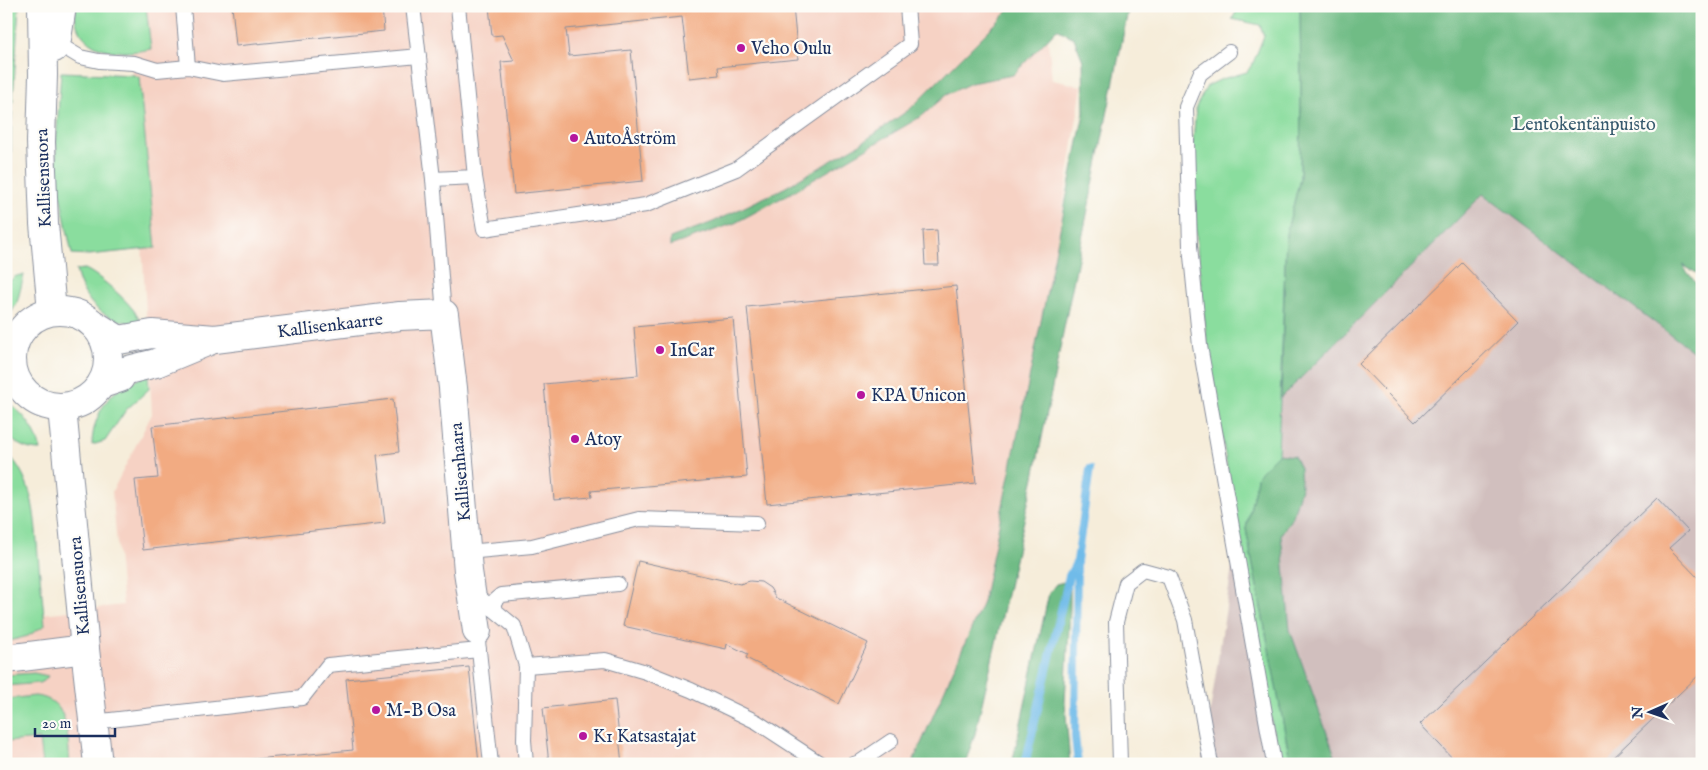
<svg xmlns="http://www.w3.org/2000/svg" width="1708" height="770" font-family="'IM FELL English',serif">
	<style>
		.built { fill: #f6d2c4 }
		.industrial { fill: #d1bfbe }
		.green { fill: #8add9e; stroke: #52867e }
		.forest { fill: #6fbc85; stroke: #457672 }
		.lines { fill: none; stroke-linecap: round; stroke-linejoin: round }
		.stream { stroke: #70bbe9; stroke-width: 8 }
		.building { fill: #f2ab82 }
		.service-casing { stroke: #888e9c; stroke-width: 16 }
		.minor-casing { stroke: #888e9c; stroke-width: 30 }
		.tertiary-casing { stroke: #888e9c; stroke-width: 30 }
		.service { stroke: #fff; stroke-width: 14 }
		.minor { stroke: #fff; stroke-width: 28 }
		.tertiary { stroke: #fff; stroke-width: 28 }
		.poi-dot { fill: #b5179e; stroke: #fdfcf7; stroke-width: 2 }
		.labels { text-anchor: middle; stroke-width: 4.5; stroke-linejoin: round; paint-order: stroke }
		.poi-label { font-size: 18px; fill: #1b2f5e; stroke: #fdfcf7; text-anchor: start }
		.park-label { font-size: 18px; fill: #375a6e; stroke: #fdfcf7 }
		.street-label { font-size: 18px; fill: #1b2f5e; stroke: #fdfcf7 }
	</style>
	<rect width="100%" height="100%" fill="#fdfcf7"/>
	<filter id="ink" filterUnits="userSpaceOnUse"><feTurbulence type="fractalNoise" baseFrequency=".02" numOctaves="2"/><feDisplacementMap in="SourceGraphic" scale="10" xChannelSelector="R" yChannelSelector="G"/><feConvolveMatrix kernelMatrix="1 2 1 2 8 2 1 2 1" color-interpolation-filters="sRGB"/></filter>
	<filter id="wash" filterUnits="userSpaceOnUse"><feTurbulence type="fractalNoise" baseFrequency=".0096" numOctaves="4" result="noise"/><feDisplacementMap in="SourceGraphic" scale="20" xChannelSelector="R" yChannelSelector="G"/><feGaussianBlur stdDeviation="1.12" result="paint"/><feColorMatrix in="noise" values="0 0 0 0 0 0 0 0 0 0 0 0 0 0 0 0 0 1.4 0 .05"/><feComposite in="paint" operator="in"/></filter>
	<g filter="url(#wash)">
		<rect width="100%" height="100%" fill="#f6edda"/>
		<path class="built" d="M128,6H1045L1052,80L1082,86L998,621L937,764H6V618L123,605L112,492L152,414Z"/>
		<path class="industrial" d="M1483,194L1702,358V764H1202L1255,418L1281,398Z"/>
		<g class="green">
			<path d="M6,6H19L11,130V238L6,259Z"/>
			<path d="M77,6H146L151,49C127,54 95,55 80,32C75,23 74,15 77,6Z"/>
			<path d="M1240,6H1300L1301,93L1300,179L1286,234L1278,454L1258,474L1246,529L1291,764H1279L1228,473L1207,343L1197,247L1192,154L1196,107L1207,86L1222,79L1247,72L1253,63L1264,36L1260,25L1232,19Z"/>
			<path d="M61,72L134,75L139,77L156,248L89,255L72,254L57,180L56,143Z"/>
			<path d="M85,269C98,274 140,310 141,324C105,322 84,305 76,270Z"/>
			<path d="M21,275H24L17,303L6,321C6,305 0,278 21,275Z"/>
			<path d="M148,374L149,389L126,410L105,441L92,445C92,427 100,406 113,394C123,386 137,380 148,374Z"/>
			<path d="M6,402C24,412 36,430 41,450C26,450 18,445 6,435Z"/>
			<path d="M6,452C35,479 35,520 38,556C40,579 43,602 45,625L28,636L6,642Z"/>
			<path d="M34,673L48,676L44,681L40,683L6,686V675Z"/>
			<path d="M35,696C71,699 67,737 70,764H42L39,739L6,742V699Z"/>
		</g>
		<g class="forest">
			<path d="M1013,6H1129L1034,477L975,734L965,764H912L983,602L1084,113L1083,61L1074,38L1057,29L1013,75L971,83L946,95L922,116L789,194L735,223L670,246V238L713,222L784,188L860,144L910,109Z"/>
			<path d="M1300,6H1702V276L1682,265L1702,291V358L1483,194L1281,398L1286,234L1300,179L1301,93Z"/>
			<path d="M1278,454L1294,456L1300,468L1301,488L1293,516L1281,534L1290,630L1338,764H1291L1246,529L1258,474Z"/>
			<path d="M1064,582L1070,589V609L1065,702L1070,764H1012L1049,593L1056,584Z"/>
		</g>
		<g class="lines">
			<g class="stream">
				<path d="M1025,764L1069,576L1076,563"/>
				<path d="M1078,764L1075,736L1077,561L1090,469"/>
			</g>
		</g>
		<g id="blocks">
			<g class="building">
				<path d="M232,6H382L384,31L236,46Z"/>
				<path d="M489,6H793L798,59L718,67L719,75L689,78L682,17L566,29L569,56L631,50L643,181L514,194L501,62L514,61L502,35L492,36Z"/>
				<path d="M937,230L939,265H925L923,231Z"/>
				<path d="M1462,263L1518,321L1415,422L1359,364Z"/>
				<path d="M956,286L976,483L767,504L747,307Z"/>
				<path d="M733,318L747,477L591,491L592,497L554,500L544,384L638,375L634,327Z"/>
				<path d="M393,399L399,452L377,455L385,523L143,550L135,480L158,478L152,426Z"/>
				<path d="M1657,498L1688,531L1669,548L1702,582V672L1606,764H1458L1420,724Z"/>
				<path d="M638,561L740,584L750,581L761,582L770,588L776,598L868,643L839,704L746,658L748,654L727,644L726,649L623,626Z"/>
				<path d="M469,667L479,764H223V762L353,750L346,679Z"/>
				<path d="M615,700L622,764H549L543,708Z"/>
			</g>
		</g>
	</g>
	<g filter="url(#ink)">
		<use href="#blocks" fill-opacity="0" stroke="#888e9c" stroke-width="1"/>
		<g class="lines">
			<defs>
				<g id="service">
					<path d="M183,6L188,67"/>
					<path d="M413,6L433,179L444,314"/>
					<path d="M57,39L65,48L80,57L99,61L134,63L157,70L188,67L223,74L419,56"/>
					<path d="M1229,52L1200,74L1186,107L1190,246L1200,346L1274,764"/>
					<path d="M475,177L484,229L646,205L736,169L910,44L907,6"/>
					<path d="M433,179L475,177L458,6"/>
					<path d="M6,343L17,335"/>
					<path d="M6,384L23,391"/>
					<path d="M467,552L532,546L639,519L757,523"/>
					<path d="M474,593L514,626L526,666L524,740L526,764"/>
					<path d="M493,609L495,600L501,595L618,584"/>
					<path d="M478,641L491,764"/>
					<path d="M526,666L605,660L646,672L691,690L757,722L821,764"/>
					<path d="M93,722L302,698L328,665L479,650"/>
					<path d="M854,764L860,762L891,741"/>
					<path d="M1120,764L1116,622L1126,583L1143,570L1169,577L1185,620L1211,764"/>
				</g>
				<g id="minor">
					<path d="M95,325L119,340L152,334L215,339L400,316L444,314L453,388L468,571L477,631"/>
					<path d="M102,384L120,378L124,371L156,363L209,341"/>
					<path d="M6,659L85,649"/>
				</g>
				<g id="tertiary">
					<path d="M42,6L43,75L41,142L44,224L52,311"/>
					<path d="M54,48L57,39L62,6"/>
					<circle cx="60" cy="359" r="48"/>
					<path d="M62,408L85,649L98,764"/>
				</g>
			</defs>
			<use href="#service" class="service-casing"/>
			<use href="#minor" class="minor-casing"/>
			<use href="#tertiary" class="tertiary-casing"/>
			<use href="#service" class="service"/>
			<use href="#minor" class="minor"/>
			<use href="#tertiary" class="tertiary"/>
		</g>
	</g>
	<g class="poi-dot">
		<circle cx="741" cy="48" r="5"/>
		<circle cx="574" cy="138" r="5"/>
		<circle cx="660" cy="350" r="5"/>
		<circle cx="861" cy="395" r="5"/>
		<circle cx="575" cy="439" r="5"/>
		<circle cx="376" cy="710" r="5"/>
		<circle cx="583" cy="736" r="5"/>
	</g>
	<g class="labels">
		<g class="poi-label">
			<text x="751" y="54">Veho Oulu</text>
			<text x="584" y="144">AutoÅström</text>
			<text x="670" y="356">InCar</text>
			<text x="871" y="401">KPA Unicon</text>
			<text x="585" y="445">Atoy</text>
			<text x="386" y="716">M-B Osa</text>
			<text x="593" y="742">K1 Katsastajat</text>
		</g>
		<g class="park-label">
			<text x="1584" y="130">Lentokentänpuisto</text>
		</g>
		<g class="street-label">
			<text transform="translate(43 178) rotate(-92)" y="6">Kallisensuora</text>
			<text transform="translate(330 325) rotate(-7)" y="6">Kallisenkaarre</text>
			<text transform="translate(460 472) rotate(-95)" y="6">Kallisenhaara</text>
			<text transform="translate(79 586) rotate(-95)" y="6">Kallisensuora</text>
		</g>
	</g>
	<rect width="1708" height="770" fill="none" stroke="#fdfcf7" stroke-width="25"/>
	<g transform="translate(1650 712) rotate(268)" stroke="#fdfcf7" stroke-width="4" paint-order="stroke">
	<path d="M0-4L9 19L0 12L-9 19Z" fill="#1b2f5e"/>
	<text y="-8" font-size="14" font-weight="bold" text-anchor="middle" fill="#1b2f5e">N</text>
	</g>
	<path d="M35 728v8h80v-8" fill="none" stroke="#1b2f5e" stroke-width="2.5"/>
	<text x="42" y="728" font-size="15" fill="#1b2f5e" stroke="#fdfcf7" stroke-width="4" paint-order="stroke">20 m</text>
</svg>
